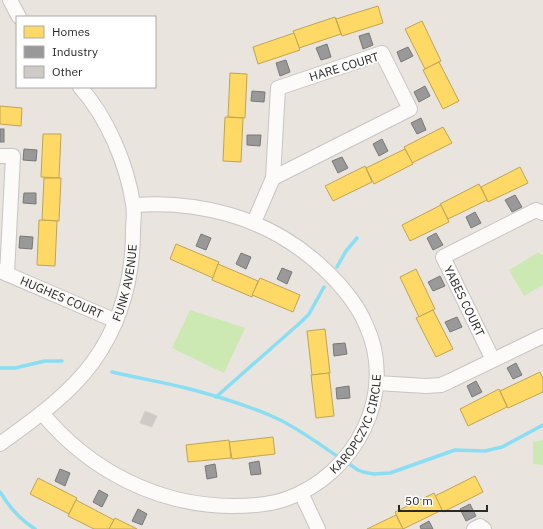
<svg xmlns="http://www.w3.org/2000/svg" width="543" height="529" font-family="'IBM Plex Sans',sans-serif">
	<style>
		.green { fill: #cce8b3 }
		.homes { fill: #ffd966; stroke: #bfa454 }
		.industry { fill: #999; stroke: #787878 }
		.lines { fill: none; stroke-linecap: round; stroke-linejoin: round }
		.stream { stroke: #89def3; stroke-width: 3.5 }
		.building { fill: #cecac6; stroke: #d4d0ca }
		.street-casing { stroke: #c6c4c4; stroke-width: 16 }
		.street { stroke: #fcfbfa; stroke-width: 14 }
		.labels { text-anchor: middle; stroke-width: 4; stroke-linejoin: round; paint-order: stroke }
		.street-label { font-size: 12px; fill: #2a2a2a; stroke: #fff }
	</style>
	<rect width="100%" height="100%" fill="#eae4de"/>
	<g class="green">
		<path d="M539,252L541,255L543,254V285L524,296L509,270Z"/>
		<path d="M190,310L245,328L224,373L172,348Z"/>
		<path d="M543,440V465L533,464V442Z"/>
	</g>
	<g class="homes">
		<path d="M378,6L383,23L342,36L336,19Z"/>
		<path d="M335,17L341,34L299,48L293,31Z"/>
		<path d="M422,21L441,61L425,69L405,29Z"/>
		<path d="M294,33L300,50L258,64L253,47Z"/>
		<path d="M439,62L459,101L443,109L423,70Z"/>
		<path d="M230,73L247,74L245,118L228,117Z"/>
		<path d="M0,106L22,108L21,126L0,124Z"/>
		<path d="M225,117L243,118L241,162L223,161Z"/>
		<path d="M443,127L452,143L412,163L404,147Z"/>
		<path d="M43,134H61L59,178L41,177Z"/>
		<path d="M405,149L413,164L374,184L366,168Z"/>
		<path d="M365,166L372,182L333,201L325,186Z"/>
		<path d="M520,167L528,183L488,202L481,187Z"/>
		<path d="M44,178H61L59,221L42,220Z"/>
		<path d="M479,184L487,200L448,219L440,204Z"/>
		<path d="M441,205L449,222L410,241L402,225Z"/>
		<path d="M39,220L57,221L55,266L37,265Z"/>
		<path d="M176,244L219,262L213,278L170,259Z"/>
		<path d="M218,264L258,281L252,297L212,280Z"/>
		<path d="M416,269L435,309L419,317L400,277Z"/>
		<path d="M260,278L300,295L293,312L252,295Z"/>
		<path d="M433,310L453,349L436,357L416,318Z"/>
		<path d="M325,329L330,373L312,375L307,331Z"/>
		<path d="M540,372L543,379V392L508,408L500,391Z"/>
		<path d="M329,373L334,416L316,418L311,375Z"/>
		<path d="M499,389L507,407L468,426L460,409Z"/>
		<path d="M273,437L275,454L232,459L229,442Z"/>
		<path d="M229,440L231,458L188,462L186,445Z"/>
		<path d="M475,476L483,492L443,512L435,496Z"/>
		<path d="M38,478L77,498L69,514L30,494Z"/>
		<path d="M434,493L442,510L403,529L395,512Z"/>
		<path d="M76,500L114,520L109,529H94L68,516Z"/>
		<path d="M396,515L403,529H367Z"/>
		<path d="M115,518L137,529H109Z"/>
	</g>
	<g class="industry">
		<path d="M369,33L373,45L363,49L359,36Z"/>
		<path d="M327,44L331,57L321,60L316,48Z"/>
		<path d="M408,47L413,56L401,62L397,52Z"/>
		<path d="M286,60L290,72L280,76L276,63Z"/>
		<path d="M425,86L430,96L419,102L414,92Z"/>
		<path d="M252,91L265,92L264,102L251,101Z"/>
		<path d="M421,118L426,130L417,134L411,123Z"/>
		<rect x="0" y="129" width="4" height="13"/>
		<path d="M247,135H261L260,146L247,145Z"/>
		<path d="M382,139L388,151L379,156L373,144Z"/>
		<path d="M24,149L37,150L36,161L23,160Z"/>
		<path d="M342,157L348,168L338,173L332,161Z"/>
		<path d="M24,193H36V204L23,203Z"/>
		<path d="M515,195L522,207L512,212L505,200Z"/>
		<path d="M475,212L481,223L471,228L466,217Z"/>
		<path d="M436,233L443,245L433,250L427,238Z"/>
		<path d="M201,234L211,238L206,250L196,246Z"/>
		<path d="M20,236L33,237L32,249L19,248Z"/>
		<path d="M241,253L251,257L246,269L236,264Z"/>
		<path d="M282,268L292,272L287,284L277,279Z"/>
		<path d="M440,276L445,286L433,291L428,282Z"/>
		<path d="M457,317L462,327L450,332L445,322Z"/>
		<path d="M345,343L347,354L334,356L333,344Z"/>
		<path d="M516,363L522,375L513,379L507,368Z"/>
		<path d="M476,381L482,392L472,397L467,386Z"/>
		<path d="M349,386L350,398L337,399L336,388Z"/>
		<path d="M259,461L261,474L251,475L249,463Z"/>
		<path d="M215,464L217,477L207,479L205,466Z"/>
		<path d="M60,469L70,473L65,486L55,481Z"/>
		<path d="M99,490L108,495L102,507L93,502Z"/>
		<path d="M470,504L476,516L466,521L460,509Z"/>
		<path d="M138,509L147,514L142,525L132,521Z"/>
		<path d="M429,521L433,529H421L420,526Z"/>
	</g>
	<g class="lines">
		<g class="stream">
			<path d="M337,267L346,251L357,238"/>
			<path d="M0,368H15L45,361H62"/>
			<path d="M112,372C137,378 162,382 186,388C217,396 247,405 276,418C298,428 319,444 340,458"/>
			<path d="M216,397L301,322L309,314L324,287"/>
			<path d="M345,461L358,470L363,472L374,474L390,473L455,450L485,451L502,447L543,425"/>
			<path d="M0,492C9,507 21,520 35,529"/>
		</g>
	</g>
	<path class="building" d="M145,411L157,416L152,427L140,423Z"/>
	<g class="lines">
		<defs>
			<g id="street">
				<path d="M10,0L19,17"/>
				<path d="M0,156H13L7,274"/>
				<path d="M254,222L273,178L410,109L382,53L278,88L273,178"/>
				<path id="s1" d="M0,271L116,321"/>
				<path d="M493,360L443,257L536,210L543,213"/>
				<path d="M377,383L426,386L441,385L450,381L543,336"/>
				<path id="s2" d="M42,413C89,470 158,506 233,506C250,506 269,505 286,499C355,475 398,394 366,325C355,299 334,277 313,259C263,217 198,200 134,205"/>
				<path id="s3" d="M0,444C33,420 68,396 93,362C121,323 133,279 133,231C133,222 135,213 133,204C127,164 107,117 80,87"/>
				<path d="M301,493L318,529"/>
				<path d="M474,529L480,526L484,529"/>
			</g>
		</defs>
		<use href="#street" class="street-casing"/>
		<use href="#street" class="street"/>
	</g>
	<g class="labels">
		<g class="street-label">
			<text transform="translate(344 67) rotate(-17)" y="4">HARE COURT</text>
			<text dy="4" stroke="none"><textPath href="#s3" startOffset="211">FUNK AVENUE</textPath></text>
			<text dy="4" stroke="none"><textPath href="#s1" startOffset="67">HUGHES COURT</textPath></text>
			<text transform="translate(464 301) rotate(64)" y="4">YABES COURT</text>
			<text dy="4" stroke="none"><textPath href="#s2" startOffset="382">KAROPCZYC CIRCLE</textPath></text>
		</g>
	</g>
	<rect x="16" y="16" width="140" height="72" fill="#ffffff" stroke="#aaaaaa"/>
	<rect x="24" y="26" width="20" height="12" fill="#ffd966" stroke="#aaaaaa"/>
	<text x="52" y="36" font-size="12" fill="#2a2a2a">Homes</text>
	<rect x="24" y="46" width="20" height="12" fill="#999999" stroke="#aaaaaa"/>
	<text x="52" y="56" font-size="12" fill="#2a2a2a">Industry</text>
	<rect x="24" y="66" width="20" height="12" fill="#cecac6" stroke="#aaaaaa"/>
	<text x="52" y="76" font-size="12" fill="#2a2a2a">Other</text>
	<path d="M399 505v6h88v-6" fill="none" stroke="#2a2a2a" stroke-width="2"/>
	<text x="405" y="505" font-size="12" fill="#2a2a2a" stroke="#ffffff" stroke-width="3" paint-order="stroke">50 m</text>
</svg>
